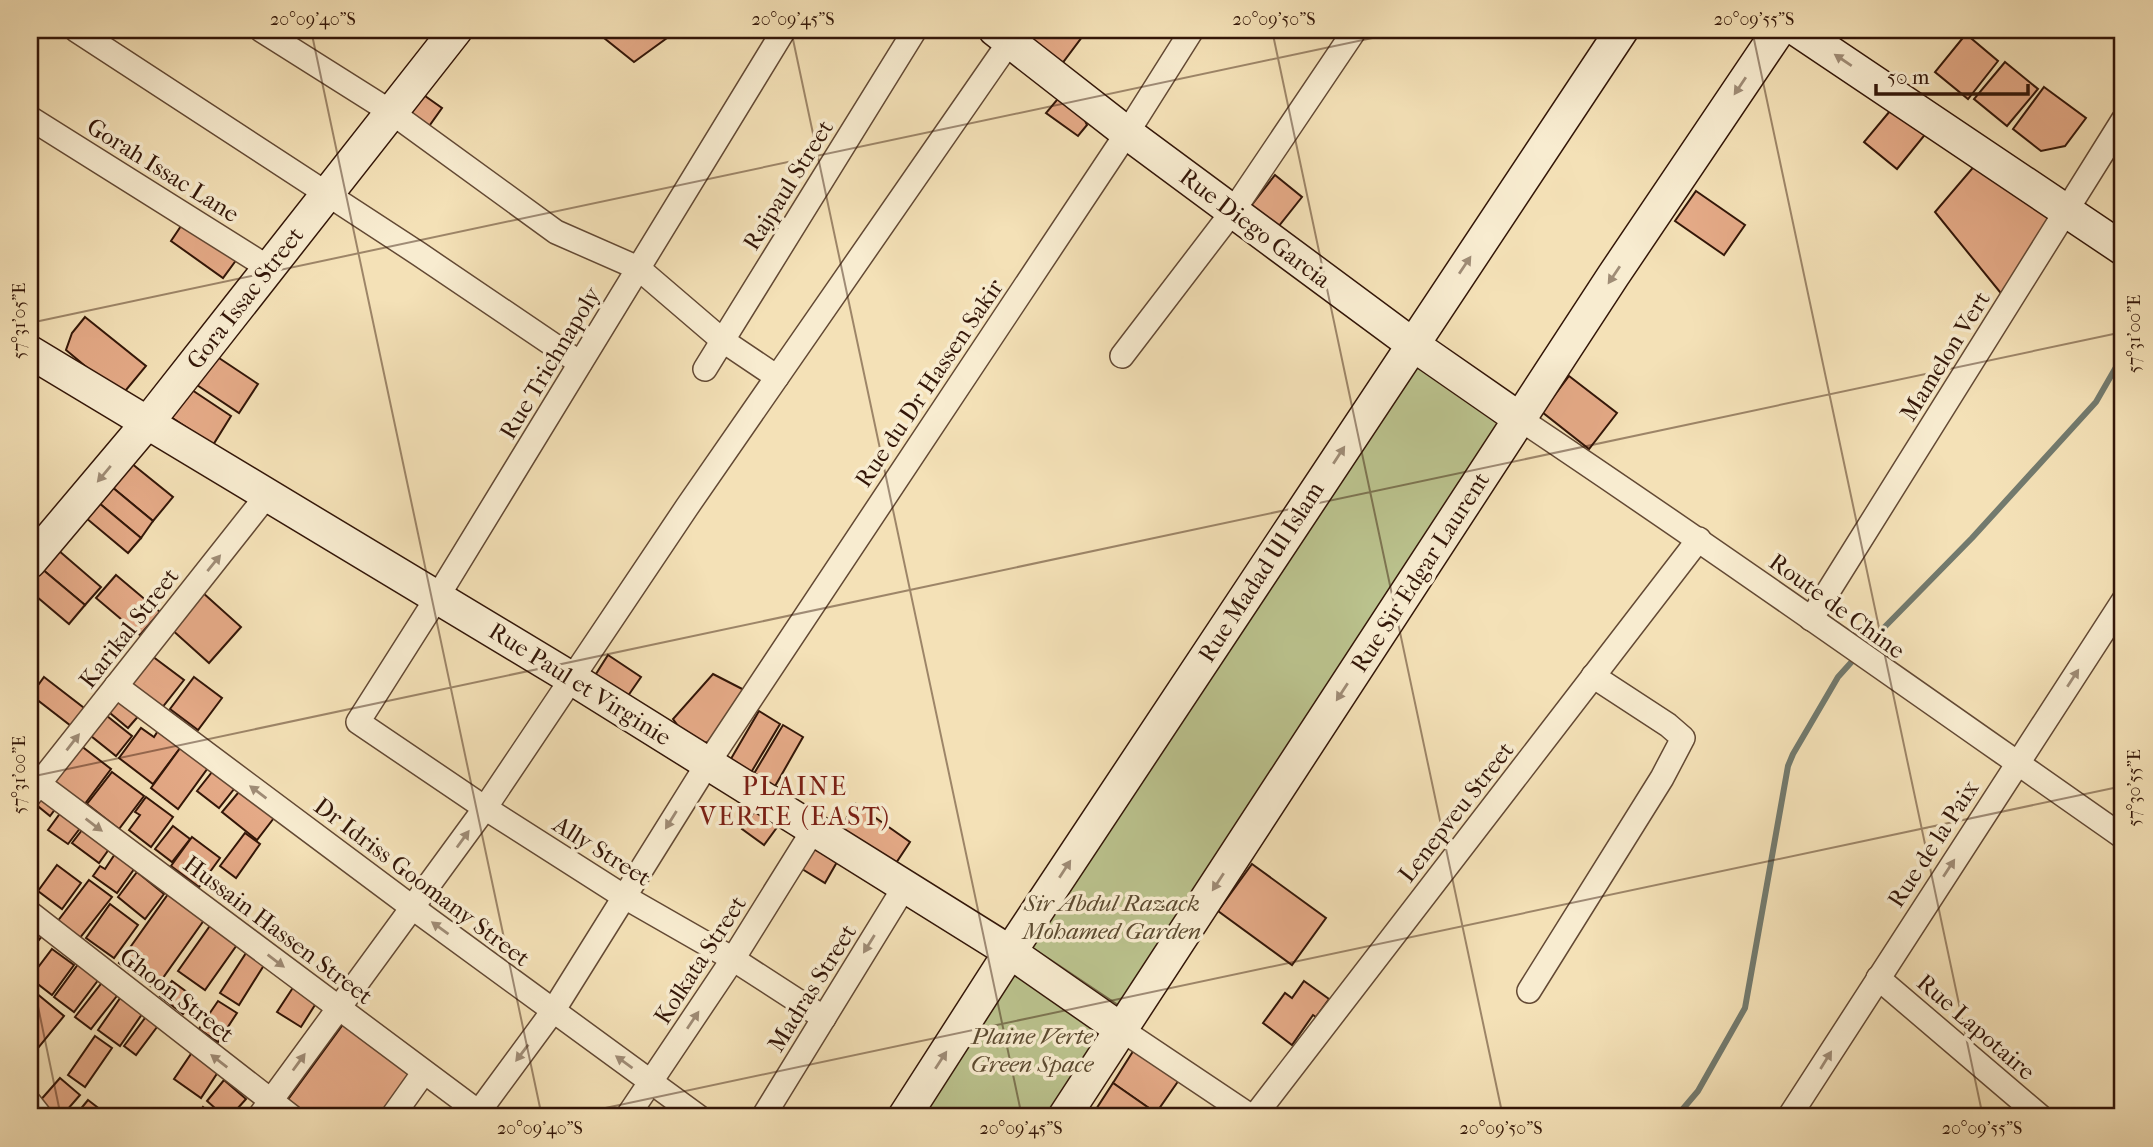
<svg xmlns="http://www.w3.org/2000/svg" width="2153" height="1147" font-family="'IM FELL French Canon',serif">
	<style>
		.green { fill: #bbc38e; stroke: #776c4b; stroke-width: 2 }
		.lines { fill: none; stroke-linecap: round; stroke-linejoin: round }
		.stream { stroke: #727a6e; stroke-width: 6 }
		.building { fill: #e5aa87; stroke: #331608; stroke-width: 2 }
		.street-casing { stroke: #634934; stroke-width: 26 }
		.secondary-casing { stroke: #331608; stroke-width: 35 }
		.street { stroke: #f8ecd0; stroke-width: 23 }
		.secondary { stroke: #f8ecd0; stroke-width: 32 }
		.oneway { fill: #9f8c76 }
		.ticks { fill: none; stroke: #331608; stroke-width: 2; stroke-opacity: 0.45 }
		.labels { text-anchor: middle; stroke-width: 7; stroke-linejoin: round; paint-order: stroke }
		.street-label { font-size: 24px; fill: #331608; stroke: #f8ecd0 }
		.park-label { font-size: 24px; font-style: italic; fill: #5c4a30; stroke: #f8ecd0 }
		.neighbourhood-label { font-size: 26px; letter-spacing: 2px; fill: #7a1f14; stroke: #f8ecd0 }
		.neatline { fill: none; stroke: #331608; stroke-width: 2.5 }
		.ticks-label { font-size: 18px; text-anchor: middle; fill: #331608 }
	</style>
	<rect width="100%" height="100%" fill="#f4e1b7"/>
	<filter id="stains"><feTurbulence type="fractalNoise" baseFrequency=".00286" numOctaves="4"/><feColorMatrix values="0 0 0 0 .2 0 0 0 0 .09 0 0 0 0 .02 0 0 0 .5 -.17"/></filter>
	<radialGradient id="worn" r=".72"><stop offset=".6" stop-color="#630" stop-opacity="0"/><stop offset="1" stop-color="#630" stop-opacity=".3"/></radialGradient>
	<g class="green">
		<path d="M1412,357L1505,417L1124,1009L1024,942Z"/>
		<path d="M1017,963L1117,1030L1060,1117H916Z"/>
	</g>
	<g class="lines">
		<g class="stream">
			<path d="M1863,649L1972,538L2096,402L2123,355"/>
			<path d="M1676,1117L1698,1091L1745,1008L1788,766L1793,754L1838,677L1856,657"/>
		</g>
	</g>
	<g class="building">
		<path d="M594,30H678L634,62Z"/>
		<path d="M1037,30H1080L1085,33L1058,69L1026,45Z"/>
		<path d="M1966,34L1998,61L1968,99L1935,72Z"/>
		<path d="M2005,62L2038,89L2007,126L1974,99Z"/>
		<path d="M2044,87L2086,118L2065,146L2041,151L2013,129Z"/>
		<path d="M418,91L442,108L427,129L404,113Z"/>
		<path d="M1061,95L1080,109L1087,125L1078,136L1046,113Z"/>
		<path d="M1895,105L1928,131L1897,169L1864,142Z"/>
		<path d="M1982,157L2058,212L2004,297L1935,212Z"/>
		<path d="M1275,175L1302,197L1278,227L1251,206Z"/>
		<path d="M1696,191L1745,225L1724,255L1675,221Z"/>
		<path d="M187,217L237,259L223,278L171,241Z"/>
		<path d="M85,317L146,366L121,396L66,350L72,333Z"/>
		<path d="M210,352L258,384L239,413L191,381Z"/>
		<path d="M1569,376L1617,413L1589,449L1542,412Z"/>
		<path d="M183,384L231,416L213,445L165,413Z"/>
		<path d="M131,463L173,497L153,521L112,487Z"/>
		<path d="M112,487L153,521L141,538L99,503Z"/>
		<path d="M99,503L141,538L128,553L86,518Z"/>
		<path d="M58,550L101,587L85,605L42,569Z"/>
		<path d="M42,569L85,605L69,624L30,591V584Z"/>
		<path d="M116,575L160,612L140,635L96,598Z"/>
		<path d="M202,592L241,627L209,663L170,628Z"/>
		<path d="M148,653L184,680L161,709L126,682Z"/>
		<path d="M608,655L641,677L621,706L589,685Z"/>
		<path d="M713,674L750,693L723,735L694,748L673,719Z"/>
		<path d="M44,677L88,711L75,729L31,695Z"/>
		<path d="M194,677L222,698L198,730L170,709Z"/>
		<path d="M116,692L141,713L128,728L104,708Z"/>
		<path d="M759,711L780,724L746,781L725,769Z"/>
		<path d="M102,712L132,736L116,756L86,732Z"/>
		<path d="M783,725L803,737L770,795L749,782Z"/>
		<path d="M161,726L184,743L153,784L119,758L141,728L154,737Z"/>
		<path d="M186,740L213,761L178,809L151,788Z"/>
		<path d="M80,745L111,769L84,805L53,781Z"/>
		<path d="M216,767L238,784L219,808L197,791Z"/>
		<path d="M112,772L144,796L119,829L87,804Z"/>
		<path d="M243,787L277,814L257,840L222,812Z"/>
		<path d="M42,792L59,804L50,816L34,803Z"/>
		<path d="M146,797L173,817L151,847L129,830L140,815L135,812Z"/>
		<path d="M856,804L910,842L892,869L838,831Z"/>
		<path d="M64,808L84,823L68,844L48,830Z"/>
		<path d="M756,810L778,826L764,845L742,829Z"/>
		<path d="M86,825L112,845L99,863L72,843Z"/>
		<path d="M173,826L190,839L172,862L155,849Z"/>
		<path d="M245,833L260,844L236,878L220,866Z"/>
		<path d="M192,837L220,858L199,887L171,866Z"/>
		<path d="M813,848L837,862L825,883L802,869Z"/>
		<path d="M117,851L137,865L117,893L93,876L100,866L105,869Z"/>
		<path d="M1252,864L1326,918L1292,965L1218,911Z"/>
		<path d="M57,865L81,883L62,909L38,891Z"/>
		<path d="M137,872L164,894L145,919L118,897Z"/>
		<path d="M89,880L112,897L79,939L57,922Z"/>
		<path d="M171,890L207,916L155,989L119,963Z"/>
		<path d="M110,904L138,925L114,958L86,938Z"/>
		<path d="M212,923L239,942L205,990L178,971Z"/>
		<path d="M30,925L43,935L30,951Z"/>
		<path d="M52,949L74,965L52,995L30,978Z"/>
		<path d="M248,950L266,962L239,1005L220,993Z"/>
		<path d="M79,963L99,979L74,1012L54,997Z"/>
		<path d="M104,980L120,992L91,1029L75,1017Z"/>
		<path d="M172,981L195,998L183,1014L160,996Z"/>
		<path d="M1304,981L1329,999L1316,1017L1313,1015L1292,1045L1263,1023L1285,993L1292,998Z"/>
		<path d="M296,983L320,997L301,1027L277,1012Z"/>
		<path d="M30,988L64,1016L30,1058Z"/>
		<path d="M125,991L147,1007L120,1046L98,1030Z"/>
		<path d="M218,1001L237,1013L218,1042L199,1029Z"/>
		<path d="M148,1014L160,1023L136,1055L124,1046Z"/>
		<path d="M347,1019L418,1072L384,1117H300L284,1105Z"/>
		<path d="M95,1036L112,1048L85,1087L68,1075Z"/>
		<path d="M1137,1045L1179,1080L1156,1113L1113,1083Z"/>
		<path d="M193,1051L220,1069L201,1098L174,1079Z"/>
		<path d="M60,1078L80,1095L61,1117H55L38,1103Z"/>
		<path d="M224,1080L246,1099L230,1117H225L207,1101Z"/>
		<path d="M1113,1083L1156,1113L1153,1117H1091Z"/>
		<path d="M88,1100L110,1117H74Z"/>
		<path d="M203,1107L217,1117H196Z"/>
	</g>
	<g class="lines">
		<defs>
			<g id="street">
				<path d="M76,30L419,254L580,363"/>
				<path d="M261,30L391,112L556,232L638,268L722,340L777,377"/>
				<path d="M784,30L438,596L358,722L485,808L623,896L733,959L824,1018"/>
				<path d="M30,118L269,268"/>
				<path d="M1122,356L1233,211L1355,30"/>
				<path d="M705,369L915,30"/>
				<path d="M1520,419C1723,555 1923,697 2123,837"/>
				<path d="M1811,619L2123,120"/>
				<path d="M116,686L413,908L699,1117"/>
				<path d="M39,784L485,1117"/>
				<path d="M30,795L268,494"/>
				<path d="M30,913L292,1117"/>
				<path d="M1878,978L2041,1117"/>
				<path d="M1529,991L1662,778L1683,738L1668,725L1593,676"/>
				<path d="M1122,1030L1252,1117"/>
				<path d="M30,1103L41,1117"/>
				<path d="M259,1117L485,808L687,507L1010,41"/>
				<path d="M392,1117L424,1072"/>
				<path d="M475,1117L553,1011L708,763L1127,133L1192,30"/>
				<path d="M627,1117L733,959L814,829"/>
				<path d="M763,1117L905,886"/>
				<path d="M1254,1117L1699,539"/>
				<path d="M1789,1117L2123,601"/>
			</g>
			<g id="secondary">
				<path d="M995,30L1127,133L1412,344L1520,419"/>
				<path d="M1797,30L2123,249"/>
				<path d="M30,352L571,678L1010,952L1122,1030"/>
				<path d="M30,562L148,422L456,30"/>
				<path d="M904,1117L1010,952L1622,30"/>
				<path d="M1064,1117L1613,276L1779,30"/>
			</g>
		</defs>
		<use href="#street" class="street-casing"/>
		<use href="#secondary" class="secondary-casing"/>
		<use href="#street" class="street"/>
		<use href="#secondary" class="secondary"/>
	</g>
	<defs><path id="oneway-solid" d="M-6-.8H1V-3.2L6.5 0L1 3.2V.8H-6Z" transform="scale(1.75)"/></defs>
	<g class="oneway">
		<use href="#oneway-solid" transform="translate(1843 60) rotate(-146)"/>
		<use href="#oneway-solid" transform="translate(1740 86) rotate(124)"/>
		<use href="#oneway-solid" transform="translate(1465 265) rotate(-56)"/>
		<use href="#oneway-solid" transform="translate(1614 275) rotate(124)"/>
		<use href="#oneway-solid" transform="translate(1339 455) rotate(-57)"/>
		<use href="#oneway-solid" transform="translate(104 474) rotate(130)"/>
		<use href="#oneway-solid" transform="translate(214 563) rotate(-51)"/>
		<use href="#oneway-solid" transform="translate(2073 678) rotate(-57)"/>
		<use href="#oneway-solid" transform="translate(1342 692) rotate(123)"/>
		<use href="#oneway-solid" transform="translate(73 742) rotate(-52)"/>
		<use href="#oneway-solid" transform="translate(258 792) rotate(-143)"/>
		<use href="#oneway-solid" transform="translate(671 820) rotate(122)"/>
		<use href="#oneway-solid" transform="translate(94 825) rotate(37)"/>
		<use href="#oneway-solid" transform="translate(463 839) rotate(-54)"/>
		<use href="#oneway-solid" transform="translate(1949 868) rotate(-57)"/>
		<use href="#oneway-solid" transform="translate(1065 869) rotate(-57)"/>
		<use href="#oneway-solid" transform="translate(1218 882) rotate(123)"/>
		<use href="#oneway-solid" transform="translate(440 928) rotate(-144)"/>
		<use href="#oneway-solid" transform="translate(869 944) rotate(122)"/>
		<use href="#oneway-solid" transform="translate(276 961) rotate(37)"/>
		<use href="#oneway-solid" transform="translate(693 1020) rotate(-56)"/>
		<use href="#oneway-solid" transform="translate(522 1053) rotate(127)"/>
		<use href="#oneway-solid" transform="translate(941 1060) rotate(-57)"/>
		<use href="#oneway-solid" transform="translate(1826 1060) rotate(-58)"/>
		<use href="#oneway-solid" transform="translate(219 1061) rotate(-142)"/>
		<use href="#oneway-solid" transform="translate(299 1062) rotate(-54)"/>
		<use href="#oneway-solid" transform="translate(624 1062) rotate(-144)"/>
	</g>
	<path class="ticks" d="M311,30L542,1117M791,30L1022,1117M1272,30L1503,1117M1752,30L1983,1117M30,323L1410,30M30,777L2123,332M30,968L61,1117M563,1117L2123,786"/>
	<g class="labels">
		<g class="street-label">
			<text transform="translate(163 170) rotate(32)" y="8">Gorah Issac Lane</text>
			<text transform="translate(788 185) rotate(-58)" y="8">Rajpaul Street</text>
			<text transform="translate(1255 228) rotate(37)" y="8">Rue Diego Garcia</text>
			<text transform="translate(245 298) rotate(-52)" y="8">Gora Issac Street</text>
			<text transform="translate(1945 356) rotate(-58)" y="8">Mamelon Vert</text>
			<text transform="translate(550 363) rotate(-59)" y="8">Rue Trichnapoly</text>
			<text transform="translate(929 383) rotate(-56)" y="8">Rue du Dr Hassen Sakir</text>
			<text transform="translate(1261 572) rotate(-57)" y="8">Rue Madad Ul Islam</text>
			<text transform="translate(1420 572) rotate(-57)" y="8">Rue Sir Edgar Laurent</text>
			<text transform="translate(1837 606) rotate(36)" y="8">Route de Chine</text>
			<text transform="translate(129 628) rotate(-52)" y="8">Karikal Street</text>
			<text transform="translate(580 684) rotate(32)" y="8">Rue Paul et Virginie</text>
			<text transform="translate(1456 812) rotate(-52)" y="8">Lenepveu Street</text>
			<text transform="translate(1933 844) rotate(-57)" y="8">Rue de la Paix</text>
			<text transform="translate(602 851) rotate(32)" y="8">Ally Street</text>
			<text transform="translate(422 882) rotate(37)" y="8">Dr Idriss Goomany Street</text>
			<text transform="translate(278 930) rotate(37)" y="8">Hussain Hassen Street</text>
			<text transform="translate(700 960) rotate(-57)" y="8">Kolkata Street</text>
			<text transform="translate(812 988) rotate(-58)" y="8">Madras Street</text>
			<text transform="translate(177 995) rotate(38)" y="8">Ghoon Street</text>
			<text transform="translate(1976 1027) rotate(41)" y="8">Rue Lapotaire</text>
		</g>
		<g class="park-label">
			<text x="1112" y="911">Sir Abdul Razack<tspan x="1112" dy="28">Mohamed Garden</tspan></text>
			<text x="1032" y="1044">Plaine Verte<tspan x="1032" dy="28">Green Space</tspan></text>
		</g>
		<g class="neighbourhood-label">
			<text x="795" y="795">PLAINE<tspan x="795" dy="30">VERTE (EAST)</tspan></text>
		</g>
	</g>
	<rect width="2153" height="1147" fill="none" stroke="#f4e1b7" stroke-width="77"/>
	<path d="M1876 84v10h152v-10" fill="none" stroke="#331608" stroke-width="3.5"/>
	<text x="1887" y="84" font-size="21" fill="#331608" stroke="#f8ecd0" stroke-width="5" paint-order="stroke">50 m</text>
	<rect x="38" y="38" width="2076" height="1070" class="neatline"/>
	<g class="ticks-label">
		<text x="313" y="25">20°09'40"S</text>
		<text x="793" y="25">20°09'45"S</text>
		<text x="1274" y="25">20°09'50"S</text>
		<text x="1754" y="25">20°09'55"S</text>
		<text transform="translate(19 321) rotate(-90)" y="6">57°31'05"E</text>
		<text transform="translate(2134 334) rotate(-90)" y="6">57°31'00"E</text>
		<text transform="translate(19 775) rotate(-90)" y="6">57°31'00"E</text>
		<text transform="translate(2134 788) rotate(-90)" y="6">57°30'55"E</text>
		<text x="540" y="1134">20°09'40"S</text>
		<text x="1021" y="1134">20°09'45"S</text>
		<text x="1501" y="1134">20°09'50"S</text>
		<text x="1982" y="1134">20°09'55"S</text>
	</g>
	<rect width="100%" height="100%" filter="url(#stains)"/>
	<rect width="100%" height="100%" fill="url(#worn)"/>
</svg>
